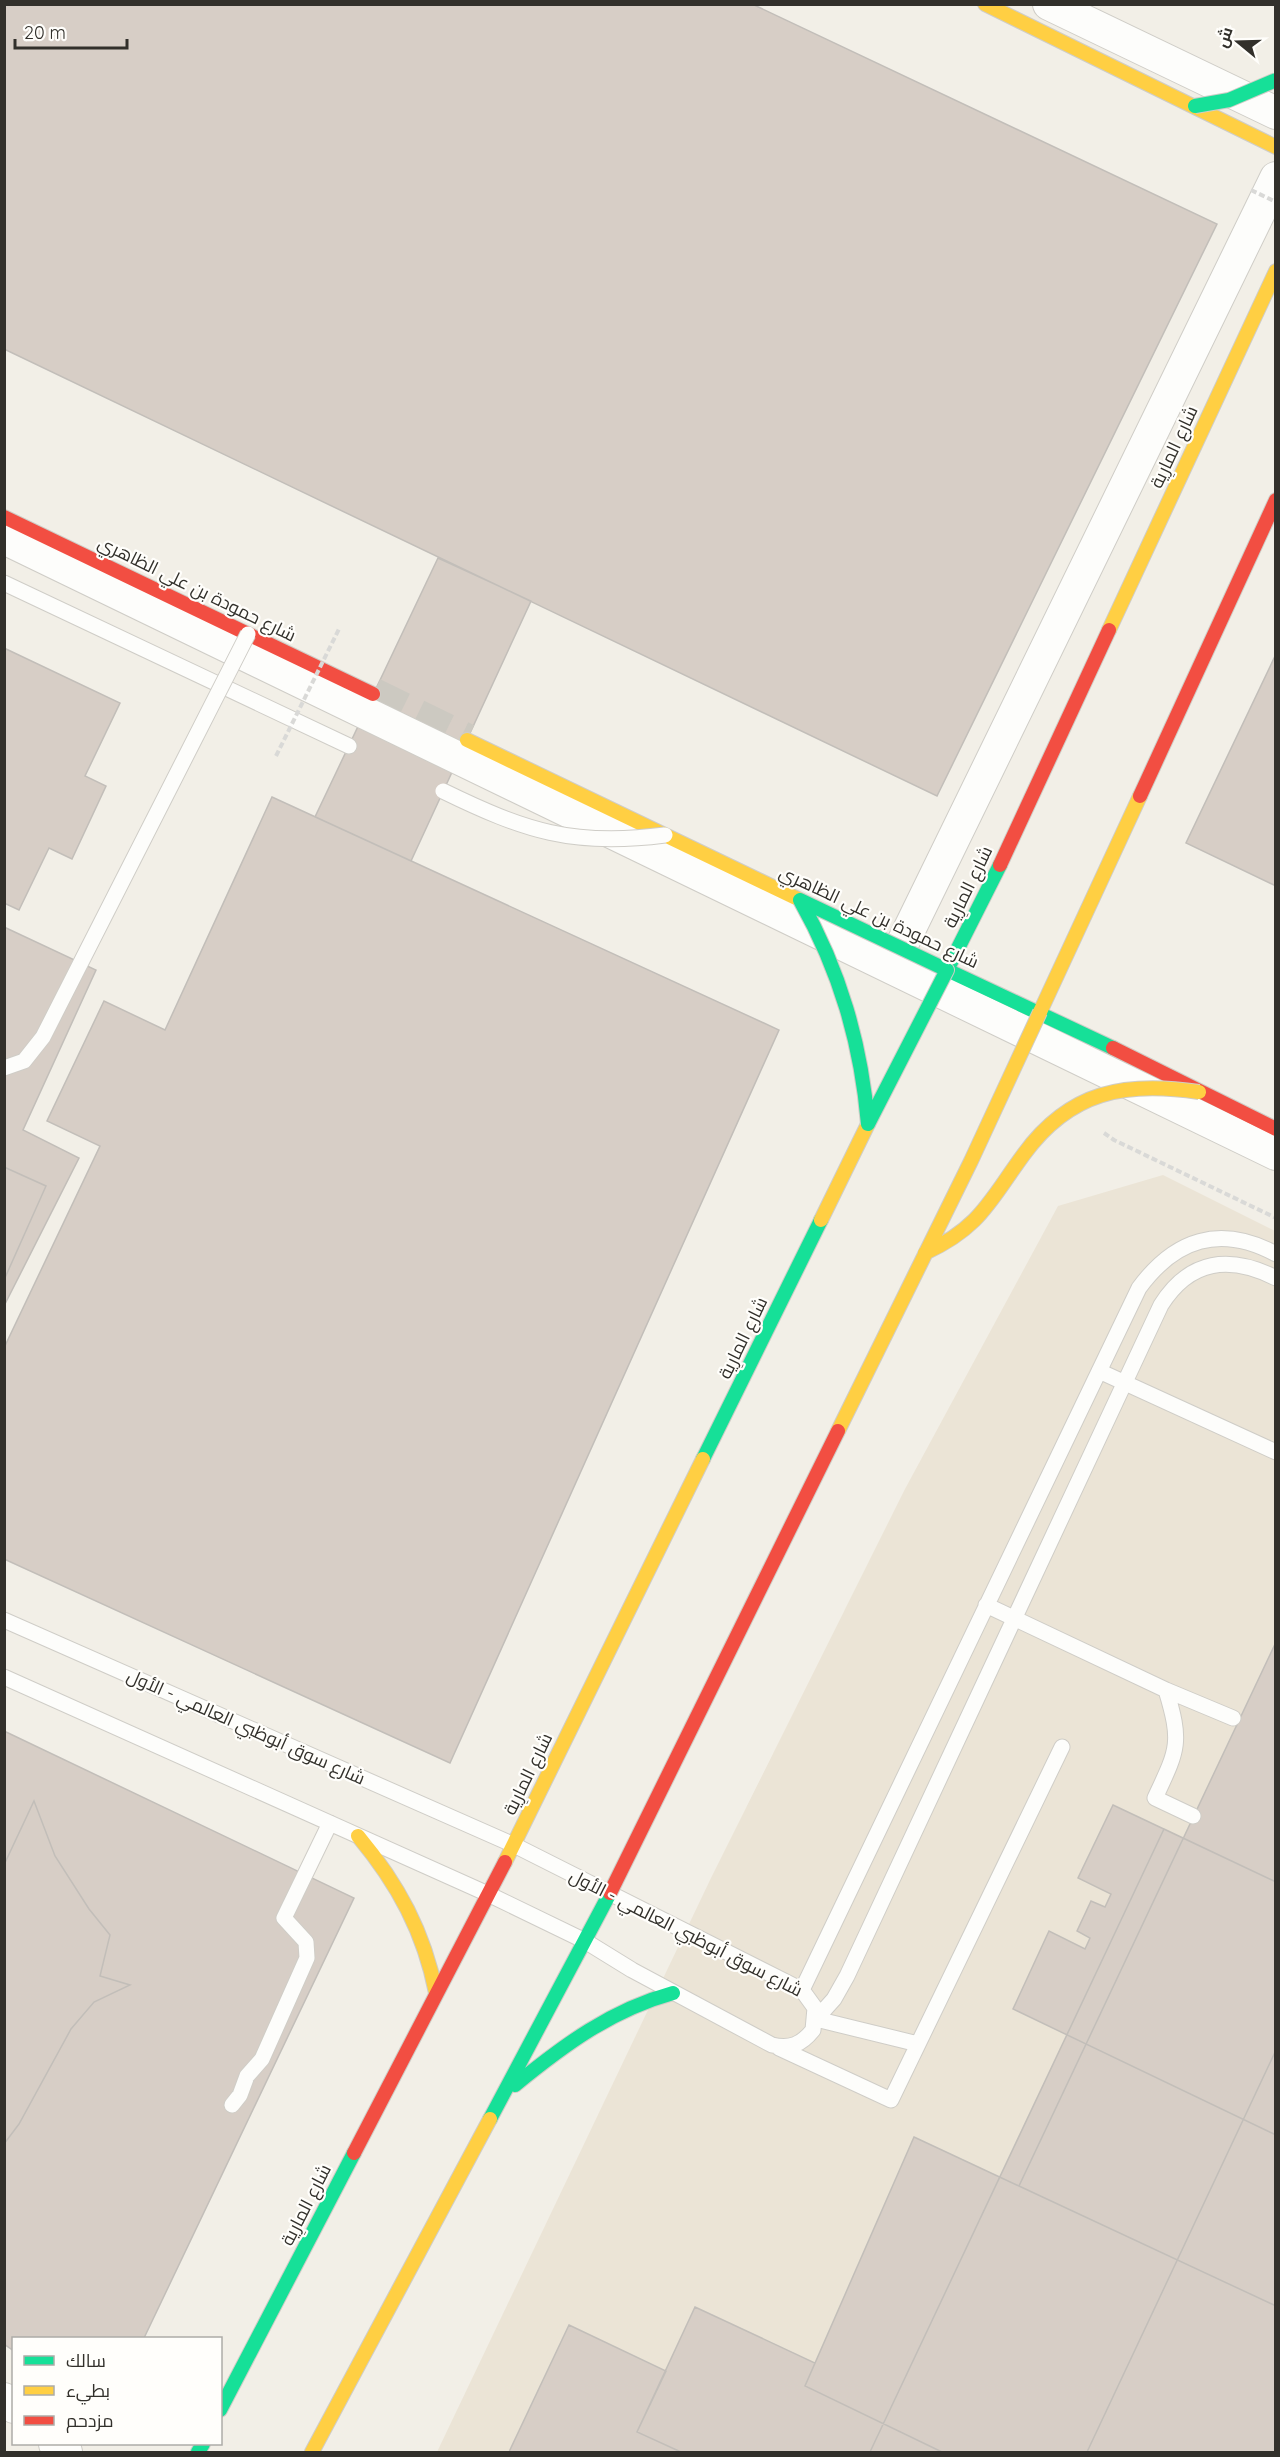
<svg xmlns="http://www.w3.org/2000/svg" width="1280" height="2457" viewBox="0 0 1280 2457" font-family="Quicksand,Cairo,sans-serif">
  <style>
    .built { fill: #ebe4d6 }
    .building { fill: #d7cec6; stroke: #c2beb9; stroke-width: 1.5 }
    .lines { fill: none; stroke-linecap: round; stroke-linejoin: round }
    .secondary-tunnel { stroke: #ccc9c1; stroke-width: 33; stroke-dasharray: 33 16; stroke-linecap: butt }
    .lane-casing { stroke: #cfcdc7; stroke-width: 17 }
    .street-casing { stroke: #cfcdc7; stroke-width: 34 }
    .fast-casing { stroke: #cfcdc7; stroke-width: 16 }
    .slow-casing { stroke: #cfcdc7; stroke-width: 16 }
    .jam-casing { stroke: #cfcdc7; stroke-width: 16 }
    .path { stroke: #d9d9d7; stroke-width: 4; stroke-dasharray: 6 3; stroke-linecap: butt }
    .lane { stroke: #fdfdfb; stroke-width: 15 }
    .street { stroke: #fdfdfb; stroke-width: 32 }
    .fast { stroke: #16e098; stroke-width: 14 }
    .slow { stroke: #ffcf43; stroke-width: 14 }
    .jam { stroke: #f24e42; stroke-width: 14 }
    .lane-bridge-casing { stroke: #cfcdc7; stroke-width: 17; stroke-linecap: butt }
    .fast-bridge-casing { stroke: #cfcdc7; stroke-width: 16; stroke-linecap: butt }
    .slow-bridge-casing { stroke: #cfcdc7; stroke-width: 16; stroke-linecap: butt }
    .jam-bridge-casing { stroke: #cfcdc7; stroke-width: 16; stroke-linecap: butt }
    .path-bridge { stroke: #d9d9d7; stroke-width: 4; stroke-dasharray: 6 3; stroke-linecap: butt }
    .lane-bridge { stroke: #fdfdfb; stroke-width: 15 }
    .fast-bridge { stroke: #16e098; stroke-width: 14 }
    .slow-bridge { stroke: #ffcf43; stroke-width: 14 }
    .jam-bridge { stroke: #f24e42; stroke-width: 14 }
    .labels { text-anchor: middle; stroke-width: 4.5; stroke-linejoin: round; paint-order: stroke }
    .street-label { font-size: 18px; fill: #32302b; stroke: #fffefb }
  </style>
  <rect width="100%" height="100%" fill="#f2efe7"/>
  <path class="built" d="M1163,1175L1275,1231V2452H437L711,1878L905,1489L1058,1206Z"/>
  <path class="building" d="M4,4H752L1217,224L937,796L4,349Z
    M438,558L531,601L411,861L315,817Z
    M4,648L120,703L85,776L106,786L72,859L49,848L19,910L4,903Z
    M1276,654V886L1186,843Z
    M272,797L779,1030L450,1763L4,1559V1348L100,1146L47,1121L104,1001L165,1030Z
    M4,927L96,970L23,1130L79,1158L4,1306Z
    M4,1167L46,1186L4,1280Z
    M1276,1642V2306L1019,2186Z
    M4,1731L354,1898L144,2338H14V2351L4,2344Z
    M34,1801L55,1856L89,1909L110,1935L100,1976L130,1985L94,2002L71,2029L19,2124L4,2144V1865Z
    M1113,1805L1276,1882V2135L1013,2009L1049,1931L1085,1949L1090,1938L1077,1931L1091,1901L1105,1907L1111,1894L1078,1878Z
    M1164,1829L1276,1882V2050L1087,2452H870Z
    M914,2137L1276,2306V2452H942L805,2386Z
    M695,2307L815,2363L805,2386L942,2452H681L637,2432Z
    M569,2325L666,2371L637,2432L681,2452H509Z"/>
  <g class="lines">
    <path class="secondary-tunnel" d="M373,694L467,740"/>
    <g class="lane-casing">
      <path id="lane" d="M4,583L349,746
        M1099,1371L1276,1452
        M986,1605L1166,1690L1233,1718
        M4,1620L514,1845L802,1990L815,2008L813,2030C801,2045 790,2049 772,2045L632,1970L585,1941L488,1894L4,1677
        M1166,1690C1182,1743 1178,1749 1155,1798L1193,1816
        M802,1990L1139,1288C1175,1239 1220,1224 1276,1254
        M816,2019L834,1999L847,1976L1161,1305C1190,1259 1230,1255 1276,1278
        M816,2019L918,2044
        M779,2048L891,2100L1062,1747
        M232,2105L240,2095L247,2076L262,2059L307,1958L306,1942L284,1918L330,1823"/>
    </g>
    <g class="street-casing">
      <path id="street" d="M1049,4L1276,113
        M4,538L1276,1154
        M891,967L1276,178
        M4,2399L14,2407
        M55,2444L66,2452"/>
    </g>
    <g class="fast-casing">
      <path id="fast" d="M1000,865L947,970L1113,1048
        M703,1459L821,1220
        M515,2085C564,2045 611,2010 673,1993
        M490,2119L610,1893
        M220,2410L354,2153
        M198,2452L203,2444"/>
    </g>
    <g class="slow-casing">
      <path id="slow" d="M985,4L1276,147
        M1109,630L1276,271
        M467,740L800,900
        M1040,1012L1140,796
        M821,1220L868,1124
        M358,1836C398,1884 424,1932 436,1993
        M505,1862L703,1459
        M312,2452L490,2119"/>
    </g>
    <g class="jam-casing">
      <path id="jam" d="M4,517L373,694
        M1140,796L1276,500
        M1000,865L1109,630
        M1113,1048L1276,1129
        M354,2153L505,1862"/>
    </g>
    <path class="path" d="M1104,1133L1114,1140L1276,1218"/>
    <use href="#lane" class="lane"/>
    <use href="#street" class="street"/>
    <use href="#fast" class="fast"/>
    <use href="#slow" class="slow"/>
    <use href="#jam" class="jam"/>
    <g class="lane-bridge-casing">
      <path id="lane-bridge" d="M443,791C525,831 573,847 665,835
        M4,1068L24,1061L43,1037L248,634"/>
    </g>
    <g class="fast-bridge-casing">
      <path id="fast-bridge" d="M1195,106L1229,100L1276,80
        M800,900L947,970L868,1124
        M800,900C840,971 861,1043 868,1124"/>
    </g>
    <g class="slow-bridge-casing">
      <path id="slow-bridge" d="M925,1253C981,1227 990,1200 1024,1154C1070,1091 1125,1081 1199,1092
        M838,1431L971,1161L1040,1012"/>
    </g>
    <g class="jam-bridge-casing">
      <path id="jam-bridge" d="M610,1893L838,1431"/>
    </g>
    <path class="path-bridge" d="M1251,190L1276,202
      M276,756L339,629"/>
    <use href="#lane-bridge" class="lane-bridge"/>
    <use href="#fast-bridge" class="fast-bridge"/>
    <use href="#slow-bridge" class="slow-bridge"/>
    <use href="#jam-bridge" class="jam-bridge"/>
  </g>
  <g class="labels">
    <g class="street-label">
      <text transform="translate(1174 447) rotate(-65)" y="6">شارع المارِية</text>
      <text transform="translate(197 589) rotate(26)" y="6">شارع حمودة بن علي الظاهري</text>
      <text transform="translate(968 887) rotate(-64)" y="6">شارع المارِية</text>
      <text transform="translate(879 917) rotate(25)" y="6">شارع حمودة بن علي الظاهري</text>
      <text transform="translate(743 1338) rotate(-64)" y="6">شارع المارِية</text>
      <text transform="translate(246 1727) rotate(24)" y="6">شارع سوق أبوظبي العالمي - الأول</text>
      <text transform="translate(528 1774) rotate(-64)" y="6">شارع المارِية</text>
      <text transform="translate(686 1933) rotate(27)" y="6">شارع سوق أبوظبي العالمي - الأول</text>
      <text transform="translate(306 2205) rotate(-63)" y="6">شارع المارِية</text>
    </g>
  </g>
  <rect width="1280" height="2457" fill="none" stroke="#32302b" stroke-width="12"/>
  <rect x="12" y="2337" width="210" height="108" fill="#fffefb" stroke="#adaca8" stroke-width="1.5"/>
  <rect x="24" y="2356" width="30" height="9" fill="#16e098" stroke="#adaca8" stroke-width="1.5"/>
  <text x="66" y="2367" font-size="18" fill="#32302b">سالك</text>
  <rect x="24" y="2386" width="30" height="9" fill="#ffcf43" stroke="#adaca8" stroke-width="1.5"/>
  <text x="66" y="2397" font-size="18" fill="#32302b">بطيء</text>
  <rect x="24" y="2416" width="30" height="9" fill="#f24e42" stroke="#adaca8" stroke-width="1.5"/>
  <text x="66" y="2427" font-size="18" fill="#32302b">مزدحم</text>
  <g transform="translate(1238 42) rotate(289)" stroke="#fffefb" stroke-width="4.5" paint-order="stroke">
  <path d="M0-4.5L10 22L0 15L-10 22Z" fill="#32302b"/>
  <text y="-9" font-size="16" font-weight="bold" text-anchor="middle" fill="#32302b">ش</text>
  </g>
  <path d="M15 39v9h112v-9" fill="none" stroke="#32302b" stroke-width="3"/>
  <text x="24" y="39" font-size="18" fill="#32302b" stroke="#fffefb" stroke-width="4.5" paint-order="stroke">20 m</text>
</svg>
